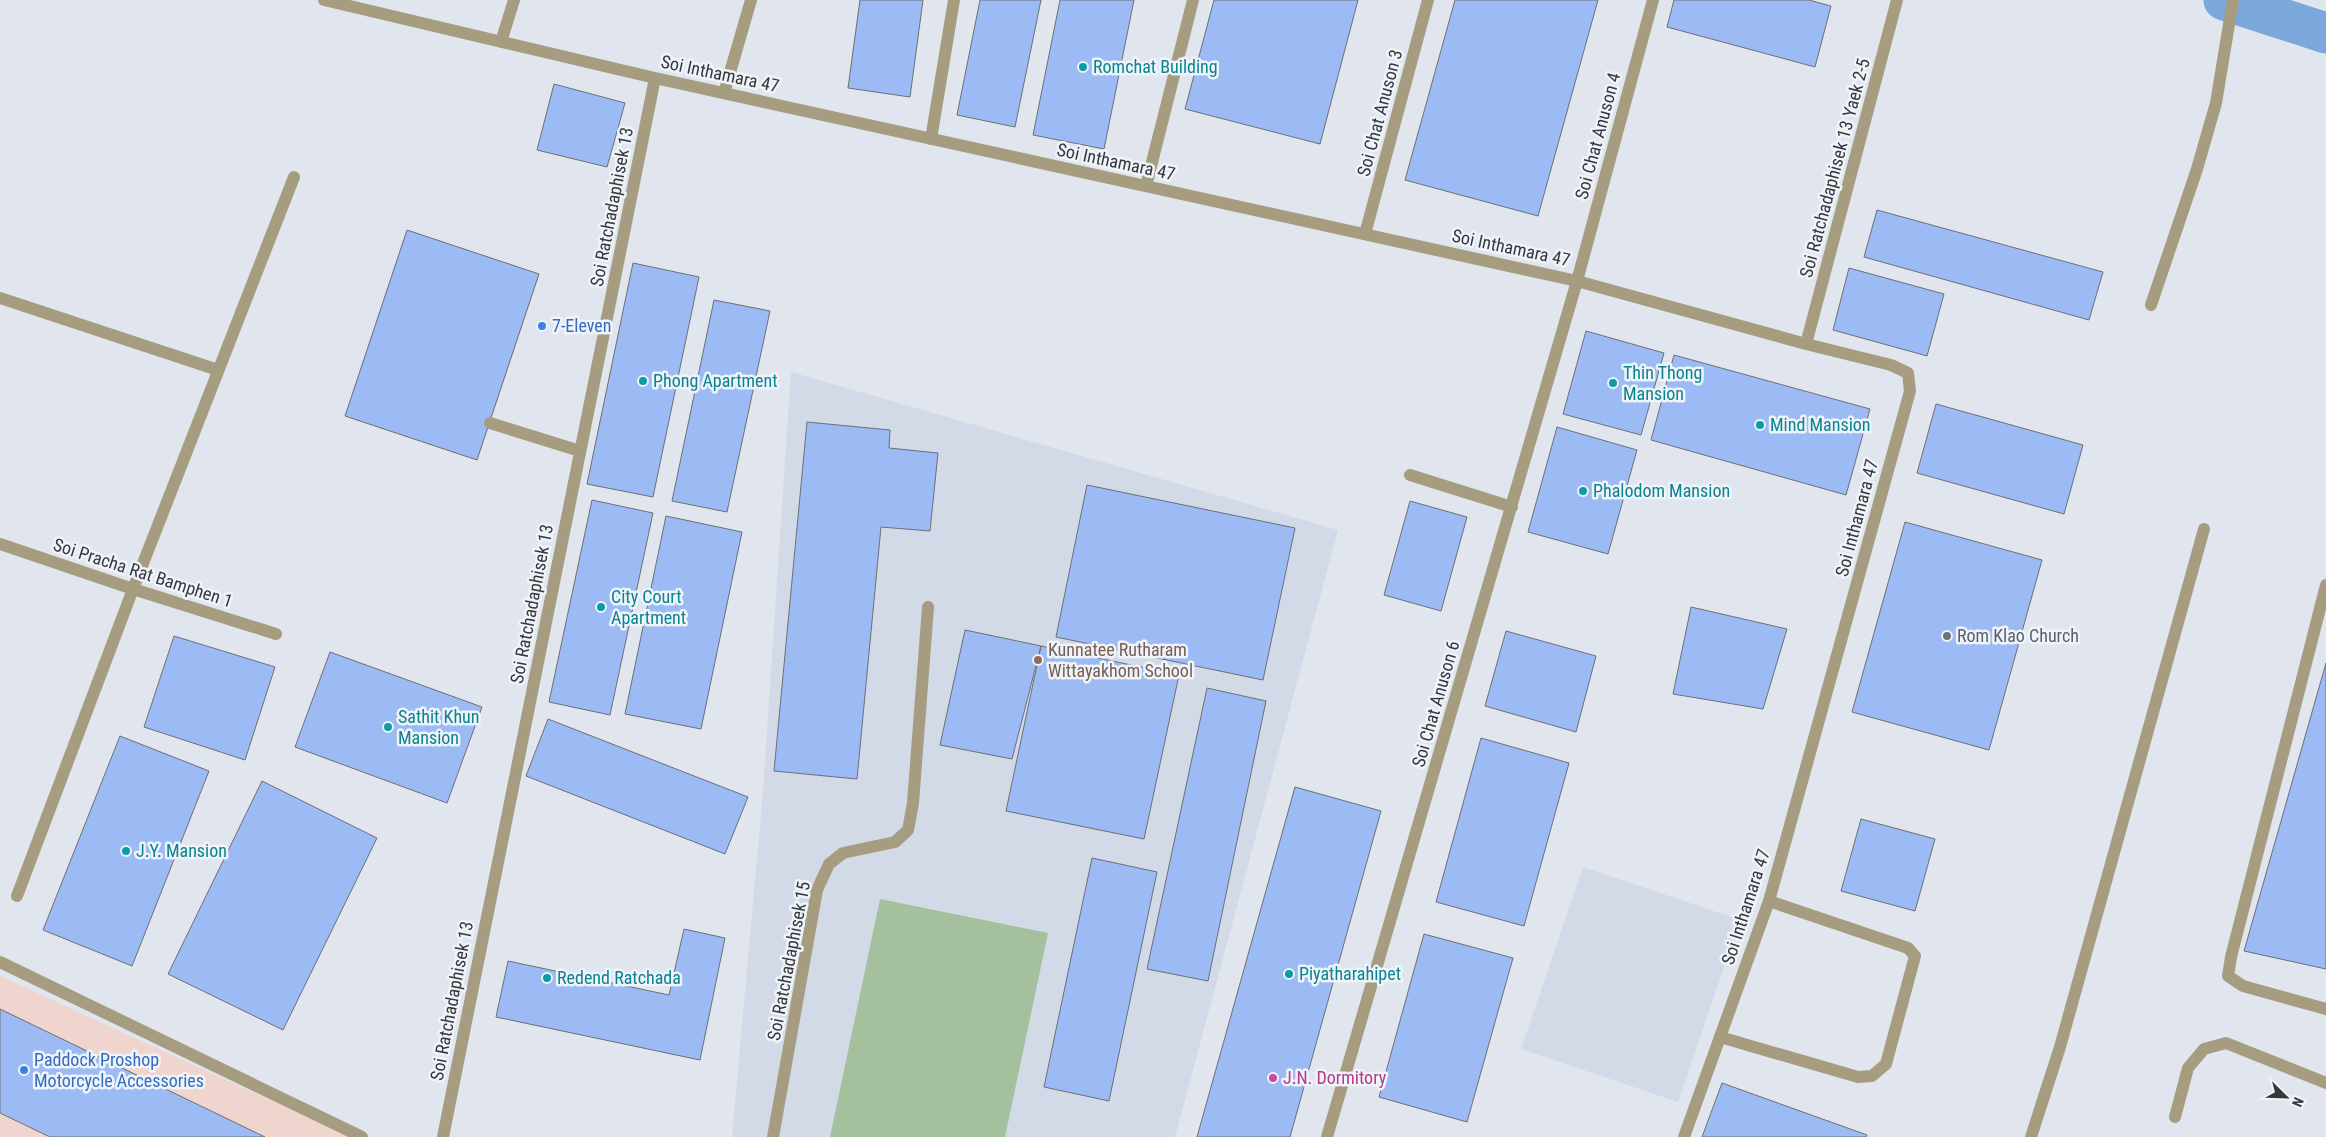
<svg xmlns="http://www.w3.org/2000/svg" width="2326" height="1137" viewBox="0 0 2326 1137" font-family="'Roboto Condensed',sans-serif">
  <style>
    .commercial { fill: #efd5ce }
    .built { fill: #d2dae7 }
    .green { fill: #a4c09d }
    .lines { fill: none; stroke-linecap: round; stroke-linejoin: round }
    .canal { stroke: #7ca7db; stroke-width: 41 }
    .building { fill: #9cbaf4; stroke: #6c6f76 }
    .lane { stroke: #a69d81; stroke-width: 12 }
    .street { stroke: #a69d81; stroke-width: 12 }
    .culture-dot { fill: #0f9aa8; stroke: #eff3fa; stroke-width: 2 }
    .shop-dot { fill: #3f7fe0; stroke: #eff3fa; stroke-width: 2 }
    .worship-dot { fill: #6b7280; stroke: #eff3fa; stroke-width: 2 }
    .education-dot { fill: #8d6e63; stroke: #eff3fa; stroke-width: 2 }
    .hotel-dot { fill: #d1479c; stroke: #eff3fa; stroke-width: 2 }
    .labels { text-anchor: middle; stroke-width: 5; stroke-linejoin: round; paint-order: stroke }
    .culture-label { font-size: 18px; fill: #0d838f; stroke: #eff3fa; text-anchor: start }
    .street-label { font-size: 18px; fill: #36383b; stroke: #eff3fa }
    .shop-label { font-size: 18px; fill: #366cbe; stroke: #eff3fa; text-anchor: start }
    .worship-label { font-size: 18px; fill: #5b616d; stroke: #eff3fa; text-anchor: start }
    .education-label { font-size: 18px; fill: #785e54; stroke: #eff3fa; text-anchor: start }
    .hotel-label { font-size: 18px; fill: #b23c85; stroke: #eff3fa; text-anchor: start }
  </style>
  <rect width="100%" height="100%" fill="#e1e5ed"/>
  <path class="commercial" d="M0,976L350,1137H0Z"/>
  <path class="built" d="M791,372L1338,530L1175,1137H732L763,791Z
    M1583,867L1740,920L1678,1102L1521,1049Z"/>
  <path class="green" d="M880,899L1048,933L1005,1137H830Z"/>
  <g class="lines">
    <path class="canal" d="M2224,0L2326,33"/>
  </g>
  <path class="building" d="M860,0H923L910,97L848,88Z
    M980,0H1041L1015,127L957,115Z
    M1060,0H1134L1104,149L1033,135Z
    M1214,0H1358L1320,144L1185,109Z
    M1455,0H1598L1538,216L1405,180Z
    M1674,0H1809L1831,6L1815,67L1667,27Z
    M554,84L625,103L607,167L537,150Z
    M1877,210L2103,272L2089,320L1864,257Z
    M407,230L539,274L477,460L345,416Z
    M633,263L699,277L653,497L587,484Z
    M1849,268L1944,294L1927,356L1833,330Z
    M714,300L770,311L727,512L672,501Z
    M1586,331L1664,353L1641,435L1563,414Z
    M1674,355L1870,409L1846,495L1651,440Z
    M1936,404L2083,445L2064,514L1917,473Z
    M807,422L890,430L889,448L938,453L930,531L881,527L857,779L774,771Z
    M1557,427L1637,450L1608,554L1528,532Z
    M1087,485L1295,528L1263,680L1056,637Z
    M592,500L653,513L610,715L549,702Z
    M1410,501L1467,517L1441,611L1384,595Z
    M666,516L742,532L701,729L625,714Z
    M1905,522L2042,560L1989,750L1852,712Z
    M1691,607L1787,629L1763,709L1673,694Z
    M965,630L1041,646L1012,759L940,745Z
    M1506,631L1596,656L1576,732L1485,706Z
    M174,636L275,667L245,760L144,727Z
    M1041,646L1179,675L1144,839L1006,811Z
    M330,652L482,707L447,803L295,747Z
    M2326,663V969L2244,951Z
    M1207,688L1266,701L1208,981L1147,969Z
    M548,719L748,797L725,854L526,776Z
    M120,736L209,771L132,966L43,930Z
    M1481,738L1569,763L1524,926L1436,902Z
    M262,781L377,838L283,1030L168,974Z
    M1295,787L1381,811L1290,1137H1197Z
    M1861,819L1935,839L1915,911L1841,891Z
    M1092,858L1157,872L1109,1101L1044,1087Z
    M684,929L725,938L700,1060L496,1017L508,961L669,995Z
    M1424,934L1513,958L1467,1122L1379,1097Z
    M0,1009L265,1137H50L0,1113Z
    M1722,1083L1867,1135L1866,1137H1702Z"/>
  <g class="lines">
    <path class="lane" d="M931,139L954,0
      M1146,186L1193,0
      M490,423L580,451
      M2326,585L2231,957L2228,976L2243,986L2326,1009
      M0,962L362,1137
      M1720,1037L1858,1077L1872,1076L1886,1064L1915,956L1908,948L1769,901
      M2175,1117L2188,1068L2204,1049L2226,1043L2326,1083"/>
    <path class="street" d="M324,0L655,78L1577,281L1806,344L1891,365L1908,373L1910,391L1769,901L1684,1137
      M501,42L514,0
      M724,93L751,0
      M1365,234L1428,0
      M0,298L218,370
      M2151,305L2197,169L2216,103L2233,0
      M1806,344L1897,0
      M1410,475L1512,507
      M0,544L133,589L276,634
      M17,896L133,589L294,177
      M443,1137L655,78
      M773,1137L817,890L829,864L843,853L895,842L908,830L913,803L928,607
      M1327,1137L1577,281L1653,0
      M2031,1137L2060,1047L2204,529"/>
  </g>
  <g class="culture-dot">
    <circle cx="1083" cy="67" r="5"/>
    <circle cx="643" cy="381" r="5"/>
    <circle cx="1613" cy="383" r="5"/>
    <circle cx="1760" cy="425" r="5"/>
    <circle cx="1583" cy="491" r="5"/>
    <circle cx="601" cy="607" r="5"/>
    <circle cx="388" cy="727" r="5"/>
    <circle cx="126" cy="851" r="5"/>
    <circle cx="1289" cy="974" r="5"/>
    <circle cx="547" cy="978" r="5"/>
  </g>
  <g class="shop-dot">
    <circle cx="542" cy="326" r="5"/>
    <circle cx="24" cy="1070" r="5"/>
  </g>
  <circle class="worship-dot" cx="1947" cy="636" r="5"/>
  <circle class="education-dot" cx="1038" cy="660" r="5"/>
  <circle class="hotel-dot" cx="1273" cy="1078" r="5"/>
  <g class="labels">
    <g class="culture-label">
      <text x="1093" y="73">Romchat Building</text>
      <text x="1623" y="379">Thin Thong<tspan x="1623" dy="21">Mansion</tspan></text>
      <text x="653" y="387">Phong Apartment</text>
      <text x="1770" y="431">Mind Mansion</text>
      <text x="1593" y="497">Phalodom Mansion</text>
      <text x="611" y="603">City Court<tspan x="611" dy="21">Apartment</tspan></text>
      <text x="398" y="723">Sathit Khun<tspan x="398" dy="21">Mansion</tspan></text>
      <text x="136" y="857">J.Y. Mansion</text>
      <text x="1299" y="980">Piyatharahipet</text>
      <text x="557" y="984">Redend Ratchada</text>
    </g>
    <g class="street-label">
      <text transform="translate(720 74) rotate(12)" y="6">Soi Inthamara 47</text>
      <text transform="translate(1380 113) rotate(-75)" y="6">Soi Chat Anuson 3</text>
      <text transform="translate(1598 136) rotate(-75)" y="6">Soi Chat Anuson 4</text>
      <text transform="translate(1116 162) rotate(12)" y="6">Soi Inthamara 47</text>
      <text transform="translate(1835 168) rotate(-75)" y="6">Soi Ratchadaphisek 13 Yaek 2-5</text>
      <text transform="translate(612 207) rotate(-79)" y="6">Soi Ratchadaphisek 13</text>
      <text transform="translate(1511 248) rotate(12)" y="6">Soi Inthamara 47</text>
      <text transform="translate(1857 518) rotate(-75)" y="6">Soi Inthamara 47</text>
      <text transform="translate(143 573) rotate(18)" y="6">Soi Pracha Rat Bamphen 1</text>
      <text transform="translate(532 604) rotate(-79)" y="6">Soi Ratchadaphisek 13</text>
      <text transform="translate(1436 704) rotate(-74)" y="6">Soi Chat Anuson 6</text>
      <text transform="translate(1746 907) rotate(-72)" y="6">Soi Inthamara 47</text>
      <text transform="translate(789 961) rotate(-79)" y="6">Soi Ratchadaphisek 15</text>
      <text transform="translate(452 1001) rotate(-79)" y="6">Soi Ratchadaphisek 13</text>
    </g>
    <g class="shop-label">
      <text x="552" y="332">7-Eleven</text>
      <text x="34" y="1066">Paddock Proshop<tspan x="34" dy="21">Motorcycle Accessories</tspan></text>
    </g>
    <g class="worship-label">
      <text x="1957" y="642">Rom Klao Church</text>
    </g>
    <g class="education-label">
      <text x="1048" y="656">Kunnatee Rutharam<tspan x="1048" dy="21">Wittayakhom School</tspan></text>
    </g>
    <g class="hotel-label">
      <text x="1283" y="1084">J.N. Dormitory</text>
    </g>
  </g>
  <g transform="translate(2286 1097) rotate(113)" stroke="#eff3fa" stroke-width="4" paint-order="stroke">
  <path d="M0-4L9 19L0 12L-9 19Z" fill="#36383b"/>
  <text y="-8" font-size="14" font-weight="bold" text-anchor="middle" fill="#36383b">N</text>
  </g>
</svg>
